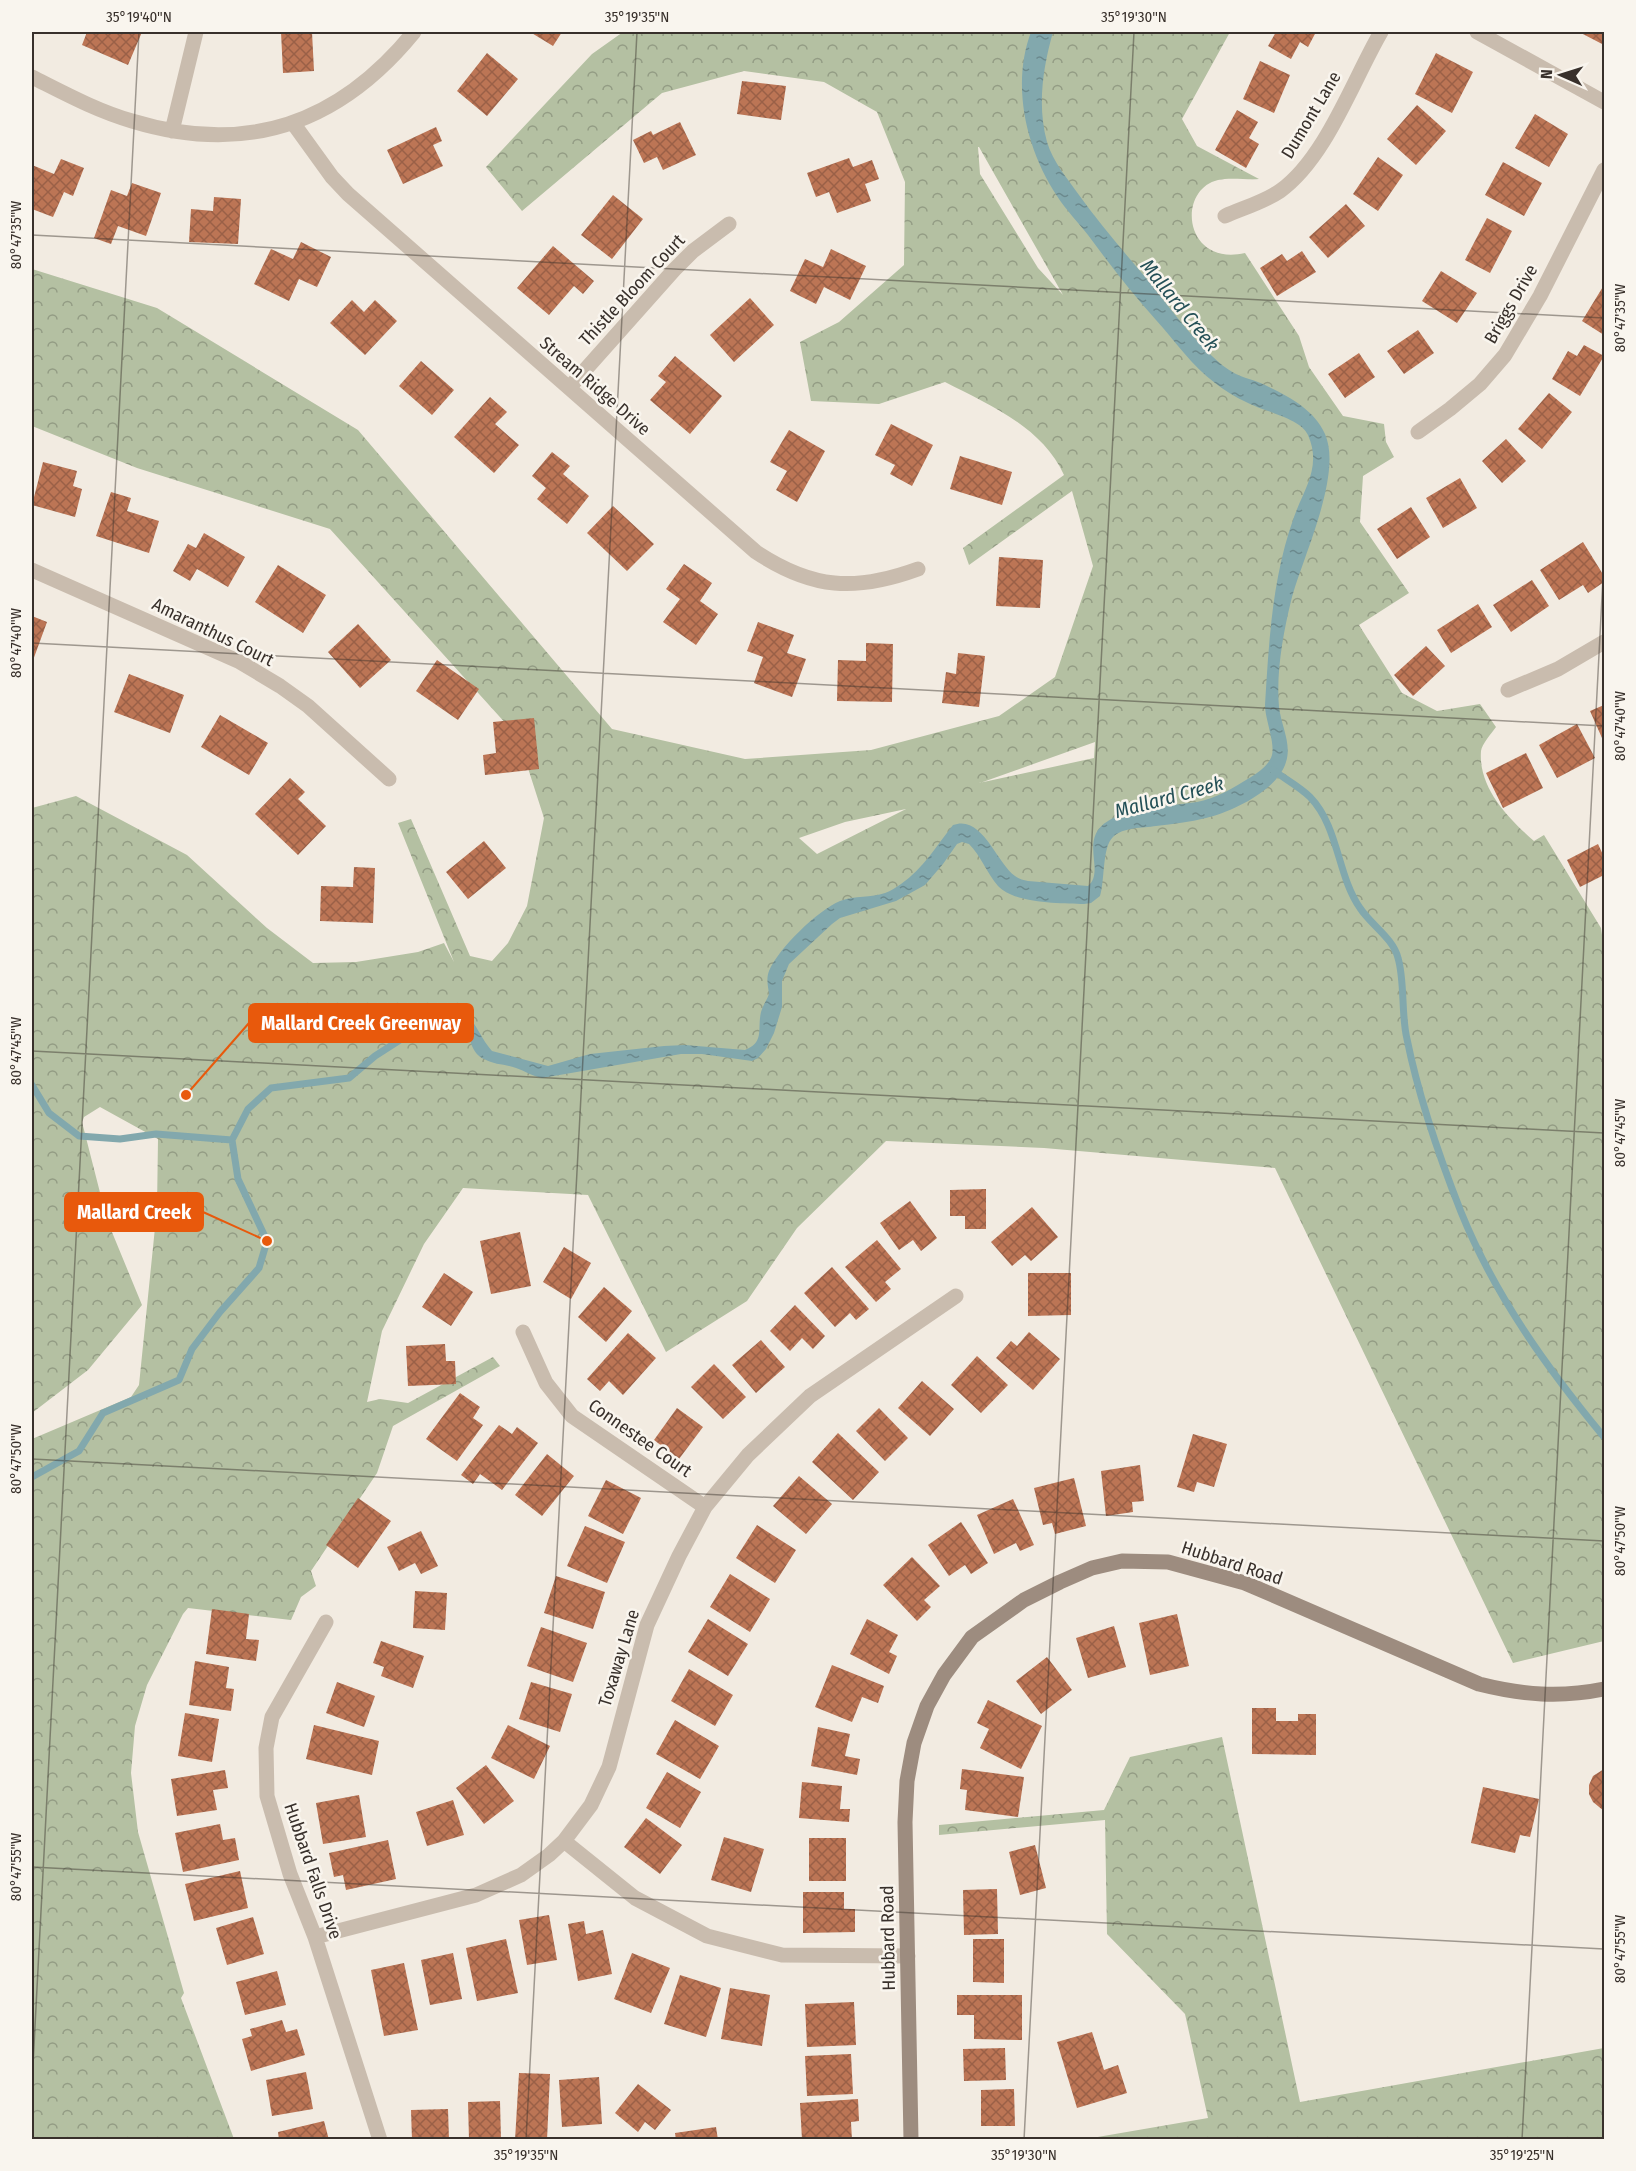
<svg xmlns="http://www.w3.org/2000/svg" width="1636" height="2171" viewBox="0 0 1636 2171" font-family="'Fira Sans Condensed',sans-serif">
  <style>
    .forest { fill: url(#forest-crowns); fill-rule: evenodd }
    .water { fill: url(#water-ripples) }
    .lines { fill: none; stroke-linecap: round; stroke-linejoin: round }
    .stream { stroke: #82a8ad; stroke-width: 7 }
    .building { fill: url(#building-cross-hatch) }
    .minor { stroke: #c9bcae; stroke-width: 15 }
    .secondary { stroke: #9d8c7f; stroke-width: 15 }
    .ticks { fill: none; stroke: #38302b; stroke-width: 1.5; stroke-opacity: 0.45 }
    .labels { text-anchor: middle; stroke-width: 5; stroke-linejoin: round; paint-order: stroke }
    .street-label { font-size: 18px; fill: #38302b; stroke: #f9f5ee }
    .water-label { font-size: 20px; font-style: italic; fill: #245057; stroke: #f9f5ee }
    .leader { fill: none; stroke: #e8590c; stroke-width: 2 }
    .callout-dot { fill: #e8590c; stroke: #f9f5ee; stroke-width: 2 }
    .callout { fill: #e8590c; stroke: #e8590c; stroke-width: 2 }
    .callout-label { font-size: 20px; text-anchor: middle; font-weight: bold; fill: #fff }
    .neatline { fill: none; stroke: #38302b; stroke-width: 2 }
    .ticks-label { font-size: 15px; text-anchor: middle; fill: #38302b }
  </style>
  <defs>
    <pattern id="forest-crowns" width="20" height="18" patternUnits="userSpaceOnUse" patternTransform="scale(1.5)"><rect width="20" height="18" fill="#b4c0a2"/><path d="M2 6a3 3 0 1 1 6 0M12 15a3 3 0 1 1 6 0" fill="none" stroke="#939c84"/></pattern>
    <pattern id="water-ripples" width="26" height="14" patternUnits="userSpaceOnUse" patternTransform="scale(1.5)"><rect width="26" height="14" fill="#82a8ad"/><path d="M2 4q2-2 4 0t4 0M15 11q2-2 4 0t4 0" fill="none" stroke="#6b898d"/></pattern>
    <pattern id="building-cross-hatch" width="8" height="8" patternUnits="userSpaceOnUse" patternTransform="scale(1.5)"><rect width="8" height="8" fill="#bc7555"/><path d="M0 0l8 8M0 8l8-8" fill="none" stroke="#9a6047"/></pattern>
  </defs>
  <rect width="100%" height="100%" fill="#f2ebe1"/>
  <path class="forest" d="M623,32H1230L1182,119L1197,146L1259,179C1247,180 1230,177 1218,180C1176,190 1184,267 1245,253L1299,336L1309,367L1343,416L1384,424L1386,442L1394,457L1363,476L1360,522L1409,593L1359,625L1402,693L1437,711L1480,704L1496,727C1491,734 1482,744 1481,751C1478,788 1509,819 1534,841L1544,835L1601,928L1604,949V1641L1513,1663L1275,1168L1044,1148L886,1141L797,1228L747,1301L666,1352L588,1195L463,1188L424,1244L382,1331L367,1402L380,1399L408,1403L493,1357L500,1366L393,1426L377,1473L311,1571L316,1586L301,1597L291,1620L188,1608L183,1614L147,1685L135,1726L131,1773L138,1832L184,1993L181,1998L234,2139H32V1439L131,1397L139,1385L157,1208L158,1139L100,1107L84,1117L82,1122L107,1220L142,1305L88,1370L32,1413V808L76,796L187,855L267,928L313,963L356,962L418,952L444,943L454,962L398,823L411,819L470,956L492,961L508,943L527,906L544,818L518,737L330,529L137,468L32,426V269L157,308L358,430L612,729L745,759L871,750L999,716L1055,677L1093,566L1072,491L969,565L963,548L1064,475C1042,427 990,405 945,382L879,404L811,401L800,342L839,322L904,265L905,182L877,112L824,82L744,71L662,93L522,211L486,167L592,54ZM978,147H979L1063,295L1038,268L980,174ZM1095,742L1094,758L979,783H980ZM906,809L817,854L799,838L845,822Z
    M1222,1737L1300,2102L1604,2048V2139H1086L1208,2118L1185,2014L1107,1934L1105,1820L939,1835V1825L1104,1810L1130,1757Z"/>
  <path class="water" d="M1031,32H1053C1043,67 1037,106 1047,142C1053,162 1067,178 1079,195C1100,224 1123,251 1146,278C1167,304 1205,357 1234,373C1243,378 1255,380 1265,385C1288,396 1314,409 1325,434C1343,475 1302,558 1291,601C1283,634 1276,673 1279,707C1281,725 1292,744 1286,762C1278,790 1232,812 1206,818C1190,822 1173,824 1156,826C1143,828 1123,827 1113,837C1102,847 1105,881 1100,896L1091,903L1084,904C1061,903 1015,904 998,886C987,873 981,856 969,844L962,842L957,844L943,864L925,885L896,901L840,918L832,924L789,964L782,981V1007L774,1033L766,1049L758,1058L752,1061L702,1054H681L542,1078C532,1076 525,1071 516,1068C506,1064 494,1065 484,1059C461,1047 480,1019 439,1021L438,1013C479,1011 471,1026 492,1051L548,1066L590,1054L664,1046L685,1045L745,1050C765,1042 757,1029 761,1012C763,1005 767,1000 769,994C768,986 766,979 769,971C778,949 818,910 840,901C855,895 871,898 885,893C891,891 896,887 901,884C923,869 937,845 953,825C982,814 996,862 1015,876C1019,879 1023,880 1028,881L1088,886C1106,871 1078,839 1108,821C1135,804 1167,807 1197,802C1217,798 1233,788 1251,777C1259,772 1269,765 1272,755C1275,742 1265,719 1265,705C1269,641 1272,578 1294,517C1304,489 1322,467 1308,435C1301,418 1262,411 1246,402C1235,397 1224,390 1215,383C1192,366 1175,341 1156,320C1132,293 1110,265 1088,235C1078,222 1066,210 1057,196C1026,149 1011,85 1031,32Z"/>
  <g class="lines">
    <path class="stream" d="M1273,770C1285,779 1300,787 1310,797C1339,827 1337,875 1360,908C1371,925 1393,938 1398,958C1405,981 1401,1015 1407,1039C1419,1099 1439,1156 1461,1212C1495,1296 1547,1368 1604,1437
      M32,1085L49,1113L79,1136L120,1139L156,1134L232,1140
      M32,1477L79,1451L103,1413L179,1380L192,1349L220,1312L259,1268L267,1241L238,1179L232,1140L248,1109L271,1088L349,1078L375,1056L417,1029L438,1017H446"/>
  </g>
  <path class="building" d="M87,32H142L128,65L82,45Z
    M281,32H312L314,71L283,73Z
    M530,32H562L553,46Z
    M1276,32H1316L1308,47L1300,42L1291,59L1268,46Z
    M1579,32H1604V45Z
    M487,53L518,79L487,116L457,91Z
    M1436,53L1473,72L1452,113L1415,94Z
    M1260,61L1290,75L1274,113L1243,99Z
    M742,81L786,86L781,120L737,114Z
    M1417,105L1446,131L1416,165L1387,139Z
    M1237,110L1258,122L1249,138L1259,144L1246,168L1215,150Z
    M1535,114L1568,134L1549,167L1515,148Z
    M680,122L696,155L663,170L657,157L644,163L633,140L651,131L653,135Z
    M436,127L442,141L433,145L443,166L403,184L387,150Z
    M1378,157L1403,175L1378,211L1353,194Z
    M849,158L853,167L872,160L879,179L865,184L871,201L837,213L829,192L816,197L807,173Z
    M61,159L84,168L73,196L64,192L53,217L32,209V165L54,174Z
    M1503,162L1542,183L1524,216L1485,195Z
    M132,183L161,193L146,236L118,226L111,244L94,238L111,190L127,196Z
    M613,195L643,219L612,259L581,235Z
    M214,197L241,199L238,244L189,242L191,209L213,211Z
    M1346,204L1365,226L1328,258L1309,237Z
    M1487,218L1512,231L1490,273L1465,260Z
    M301,242L331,257L317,287L299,279L289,301L254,284L271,249L293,259Z
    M553,246L594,281L583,294L574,286L549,315L517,288Z
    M831,249L866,266L850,300L824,287L816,304L790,291L805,259L823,267Z
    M1302,251L1316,272L1277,296L1260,268L1282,254L1287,261Z
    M1441,271L1477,293L1457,323L1422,301Z
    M1604,285V335L1582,321Z
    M750,298L774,325L734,362L710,335Z
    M352,300L364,312L375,300L397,321L365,355L330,323Z
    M1418,330L1434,353L1404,374L1387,351Z
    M1584,345L1604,356L1580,396L1552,379L1568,351L1577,356Z
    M1359,353L1375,377L1345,398L1328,374Z
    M675,356L722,396L690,434L650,400L666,382L658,376Z
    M421,361L454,390L432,415L399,386Z
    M1549,393L1572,412L1542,449L1518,429Z
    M490,397L507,412L495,424L519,445L494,473L454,437Z
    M891,424L933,445L912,486L890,474L895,465L875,455Z
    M789,430L825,451L797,502L776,490L787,471L770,462Z
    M1506,439L1526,461L1502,483L1482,461Z
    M552,452L570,466L563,474L589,496L567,524L537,499L546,488L532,476Z
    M960,456L1012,472L1002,505L950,489Z
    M43,462L77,471L73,486L82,489L75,517L32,505Z
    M1460,478L1477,508L1443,528L1426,498Z
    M111,492L131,498L127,511L159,521L149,553L96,536Z
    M613,506L654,544L627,571L587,533Z
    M1411,507L1430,537L1397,559L1377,529Z
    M204,533L245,557L228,587L197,569L190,581L173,571L188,544L196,548Z
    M1583,542L1604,576V582L1588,593L1583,585L1559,600L1540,570Z
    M999,557L1043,560L1040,608L996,606Z
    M684,564L712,583L700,601L718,614L696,645L663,622L680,599L666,589Z
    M278,565L326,595L303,633L255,602Z
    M1532,580L1549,606L1511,632L1493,605Z
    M1478,604L1492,627L1451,653L1437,630Z
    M32,616L47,622L32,663Z
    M758,622L794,635L787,653L806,659L792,697L754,683L763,657L747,651Z
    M358,624L391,660L360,688L328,652Z
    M866,643L893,644L892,702L837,701L838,660L866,661Z
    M1426,646L1445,666L1413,696L1394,675Z
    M958,653L985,656L979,707L942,703L946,672L956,674Z
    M437,660L479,689L458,720L416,691Z
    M129,674L184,695L170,733L114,712Z
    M1604,705V737L1602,738L1590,711Z
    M220,715L268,743L249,775L201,747Z
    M534,718L539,769L485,775L483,755L496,753L493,722Z
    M1577,724L1595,758L1557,778L1539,745Z
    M1526,753L1543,788L1503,808L1486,773Z
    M290,778L305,792L298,799L326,826L298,855L255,814Z
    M484,841L506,868L468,899L446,872Z
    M1598,844L1604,857V875L1580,887L1567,860Z
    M354,867L375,868L373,923L320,921L321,886L353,887Z
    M986,1189V1229H965V1216H950V1190Z
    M910,1201L937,1238L921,1251L913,1240L899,1250L880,1223Z
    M1032,1207L1058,1237L1031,1261L1025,1255L1012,1266L991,1242Z
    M520,1232L531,1286L491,1294L480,1241Z
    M877,1240L901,1269L885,1282L891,1289L876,1302L845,1267Z
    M564,1247L591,1263L571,1299L543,1282Z
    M832,1267L869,1309L856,1320L850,1313L835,1327L804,1293Z
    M444,1273L473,1292L451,1326L422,1307Z
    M1028,1273H1071V1315L1028,1316Z
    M604,1287L632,1311L606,1342L578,1317Z
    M795,1305L825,1336L813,1349L802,1338L790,1351L770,1331Z
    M1029,1332L1060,1359L1033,1390L996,1358L1011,1341L1017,1346Z
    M628,1333L656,1358L623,1395L609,1381L600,1391L587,1379Z
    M761,1340L785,1367L756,1393L732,1365Z
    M445,1344L446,1361H455L456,1384L408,1386L406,1346Z
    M977,1356L1008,1385L981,1413L951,1385Z
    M714,1364L746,1397L723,1419L691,1387Z
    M922,1381L954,1409L930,1436L898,1408Z
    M460,1393L480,1407L473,1418L483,1425L457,1461L426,1439Z
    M677,1408L703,1427L679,1459L654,1440Z
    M879,1408L908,1438L885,1461L856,1431Z
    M499,1425L512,1434L517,1427L538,1443L502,1490L480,1474L473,1484L461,1475Z
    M838,1433L879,1472L853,1500L812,1462Z
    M1193,1434L1227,1444L1214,1487L1197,1482L1194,1492L1177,1487Z
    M547,1454L574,1476L542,1516L515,1495Z
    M1140,1465L1144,1501L1132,1502L1133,1512L1106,1516L1101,1471Z
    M799,1476L832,1504L806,1534L773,1506Z
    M1074,1478L1086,1526L1055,1534L1052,1523L1043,1525L1034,1488Z
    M606,1480L641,1498L623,1534L588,1516Z
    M358,1498L391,1521L358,1568L326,1545Z
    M1013,1499L1034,1545L1020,1551L1016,1543L994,1554L977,1515Z
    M961,1522L988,1563L971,1574L965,1565L949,1576L928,1545Z
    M757,1525L796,1550L775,1583L736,1558Z
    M585,1526L625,1542L607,1583L567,1566Z
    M421,1531L438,1566L421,1574L415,1563L399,1571L387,1547Z
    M912,1557L940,1586L924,1600L931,1607L917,1621L883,1585Z
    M730,1574L770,1599L750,1632L710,1607Z
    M556,1576L605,1592L593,1629L544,1613Z
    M415,1591L447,1593L445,1630L413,1628Z
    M212,1609L249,1614L246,1639L259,1640L256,1661L206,1654Z
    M1177,1614L1189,1666L1150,1675L1139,1623Z
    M708,1619L748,1644L728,1676L688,1652Z
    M867,1619L898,1635L889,1652L897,1656L889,1674L850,1654Z
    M1114,1626L1126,1667L1088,1678L1076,1638Z
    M541,1627L587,1643L573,1682L527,1666Z
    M381,1641L424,1656L413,1688L381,1676L384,1667L373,1663Z
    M1047,1657L1072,1690L1041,1714L1016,1681Z
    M195,1661L229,1667L226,1688L234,1689L231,1711L189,1705Z
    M832,1665L884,1686L878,1703L862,1697L852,1722L815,1707Z
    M689,1669L733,1695L715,1726L671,1701Z
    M337,1682L375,1696L364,1727L326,1713Z
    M531,1682L572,1694L560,1732L519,1719Z
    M988,1700L1042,1726L1021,1769L980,1748L989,1729L977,1723Z
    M1252,1708H1276V1721H1298V1714H1316V1755L1252,1754Z
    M185,1713L219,1719L212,1762L178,1756Z
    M675,1720L719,1746L700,1779L656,1754Z
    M314,1725L379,1741L372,1775L306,1759Z
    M508,1725L550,1746L534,1779L491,1758Z
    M818,1727L850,1734L845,1756L860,1759L857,1775L811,1766Z
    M486,1765L514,1801L484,1824L456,1788Z
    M962,1769L1024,1777L1018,1817L965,1810L967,1790L960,1789Z
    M1604,1769V1811L1593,1802L1589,1794V1785L1593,1776Z
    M225,1770L228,1788L213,1790L217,1810L177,1816L171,1779Z
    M667,1772L701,1792L680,1828L646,1808Z
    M802,1782L842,1786L840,1809H850L849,1822L799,1818Z
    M1483,1787L1539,1799L1530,1837L1520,1835L1515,1853L1471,1843Z
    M359,1795L366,1837L323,1844L316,1803Z
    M453,1800L464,1835L427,1846L416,1812Z
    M646,1818L682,1845L660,1874L624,1847Z
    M220,1824L223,1840L235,1838L239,1860L183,1872L175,1833Z
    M724,1837L764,1849L751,1892L711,1880Z
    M809,1838H846V1881H809Z
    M388,1840L396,1879L346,1890L343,1875L334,1877L329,1853Z
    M1035,1845L1046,1888L1020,1895L1009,1852Z
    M240,1871L248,1908L194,1921L185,1884Z
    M997,1889L998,1934L964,1935L963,1890Z
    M803,1892H844V1909H855V1932L803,1933Z
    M549,1915L557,1960L527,1965L519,1920Z
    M253,1917L264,1954L227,1965L216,1928Z
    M584,1921L586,1934L603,1930L612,1974L578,1981L568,1924Z
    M506,1939L518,1993L477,2001L466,1948Z
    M973,1939H1004V1983L973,1982Z
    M453,1953L462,1999L430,2005L421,1960Z
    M632,1953L670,1968L651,2013L614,1999Z
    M404,1963L418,2030L384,2036L371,1970Z
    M277,1971L286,2005L245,2015L236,1982Z
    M680,1975L721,1988L706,2037L664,2024Z
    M730,1988L770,1995L762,2046L721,2039Z
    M957,1995H1022V2040L974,2039V2015H957Z
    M854,2002L856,2045L807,2047L805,2004Z
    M282,2020L286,2032L297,2029L305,2055L251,2071L242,2039L252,2036L250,2029Z
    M1092,2032L1104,2070L1118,2065L1127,2093L1077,2108L1057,2042Z
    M1005,2048L1006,2080L964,2081L963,2049Z
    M851,2054L853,2094L807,2096L805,2056Z
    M306,2072L313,2109L272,2116L266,2080Z
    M519,2073L550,2074L547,2140H515Z
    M599,2077L602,2124L562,2127L559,2080Z
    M638,2084L671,2110L655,2130L645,2122L638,2132L615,2113Z
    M1014,2089L1015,2126H981V2090Z
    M858,2099L859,2121L851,2122L852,2140H802L800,2103Z
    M500,2101L501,2140H469L468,2102Z
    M448,2109L449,2140H412L411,2110Z
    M324,2121L329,2140H279L278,2132Z
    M716,2127L718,2140H676L675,2133Z"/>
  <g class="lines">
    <path class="minor" d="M1477,32L1604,102
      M32,77C64,93 97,111 132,121C247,156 339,124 414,32
      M293,123L332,177L348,194L756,552C812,589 855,592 918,569
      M172,131L196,32
      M1225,216C1243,208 1264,202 1280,191C1326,158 1353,80 1381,32
      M569,388L674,270L693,251L729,224
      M1418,432L1450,409L1480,384L1505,355L1540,296L1604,170
      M32,570L240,662L280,686L308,706L389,779
      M1508,690L1558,669L1604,642
      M523,1332L546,1383L572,1416L705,1507
      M326,1622L272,1717L266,1748L267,1796L290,1874L315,1937L380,2140
      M564,1841L635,1898L707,1936L782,1955L908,1956
      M315,1937L476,1895L521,1875L549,1855L564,1841L591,1805L609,1767L647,1625L679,1556L705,1507L748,1455L810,1396L956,1296"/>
    <path class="secondary" d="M911,2140L905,1822L907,1781L914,1743L927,1706L944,1675L972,1637L1024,1600L1060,1582L1092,1568L1122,1561L1168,1562L1245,1583L1479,1684C1523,1695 1560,1698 1604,1689"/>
  </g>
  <path class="ticks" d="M32,235L1604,318M32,643L1604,726M32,1051L1604,1133M32,1459L1604,1541M32,1867L1604,1949M32,2084L139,32M526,2140L637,32M1024,2140L1134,32M1522,2140L1604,558"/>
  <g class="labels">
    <g class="street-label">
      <text transform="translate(1311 115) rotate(-59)" y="6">Dumont Lane</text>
      <text transform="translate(632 290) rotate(-47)" y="6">Thistle Bloom Court</text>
      <text transform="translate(1511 304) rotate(-60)" y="6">Briggs Drive</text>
      <text transform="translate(595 386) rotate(41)" y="6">Stream Ridge Drive</text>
      <text transform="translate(213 632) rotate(26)" y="6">Amaranthus Court</text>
      <text transform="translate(640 1438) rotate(35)" y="6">Connestee Court</text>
      <text transform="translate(1232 1563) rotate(18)" y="6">Hubbard Road</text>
      <text transform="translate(619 1658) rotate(-73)" y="6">Toxaway Lane</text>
      <text transform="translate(313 1871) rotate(71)" y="6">Hubbard Falls Drive</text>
      <text transform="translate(888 1938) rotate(-91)" y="6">Hubbard Road</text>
    </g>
    <g class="water-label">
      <text transform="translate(1180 305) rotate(51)" y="7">Mallard Creek</text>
      <text transform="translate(1169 797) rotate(-15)" y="7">Mallard Creek</text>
    </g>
  </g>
  <path class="leader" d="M186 1095L249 1023M267 1241L203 1212"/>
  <g class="callout-dot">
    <circle cx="186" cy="1095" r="6"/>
    <circle cx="267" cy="1241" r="6"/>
  </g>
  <g class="callout">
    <rect x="249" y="1004" width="224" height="38" rx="6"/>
    <rect x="65" y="1193" width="138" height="38" rx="6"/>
  </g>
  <g class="callout-label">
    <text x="361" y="1030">Mallard Creek Greenway</text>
    <text x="134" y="1219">Mallard Creek</text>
  </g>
  <rect width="1636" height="2171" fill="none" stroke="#f9f5ee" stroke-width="66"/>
  <g transform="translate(1561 75) rotate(273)" stroke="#f9f5ee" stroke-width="4.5" paint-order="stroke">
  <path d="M0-4.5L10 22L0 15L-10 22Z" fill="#38302b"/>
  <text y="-9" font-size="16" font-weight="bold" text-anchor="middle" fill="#38302b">N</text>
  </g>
  <rect x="33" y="33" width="1570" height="2105" class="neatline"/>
  <g class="ticks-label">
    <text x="139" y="22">35°19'40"N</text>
    <text x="637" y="22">35°19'35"N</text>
    <text x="1134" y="22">35°19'30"N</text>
    <text transform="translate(16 235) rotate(-90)" y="5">80°47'35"W</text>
    <text transform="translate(1620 318) rotate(-90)" y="5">80°47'35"W</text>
    <text transform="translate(16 643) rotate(-90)" y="5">80°47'40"W</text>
    <text transform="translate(1620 726) rotate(-90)" y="5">80°47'40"W</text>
    <text transform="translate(16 1051) rotate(-90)" y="5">80°47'45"W</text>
    <text transform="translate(1620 1133) rotate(-90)" y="5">80°47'45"W</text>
    <text transform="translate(16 1459) rotate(-90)" y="5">80°47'50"W</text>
    <text transform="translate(1620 1541) rotate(-90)" y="5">80°47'50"W</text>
    <text transform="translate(16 1867) rotate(-90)" y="5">80°47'55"W</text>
    <text transform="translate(1620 1949) rotate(-90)" y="5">80°47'55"W</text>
    <text x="526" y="2160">35°19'35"N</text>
    <text x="1024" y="2160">35°19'30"N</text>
    <text x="1522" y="2160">35°19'25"N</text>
  </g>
</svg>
